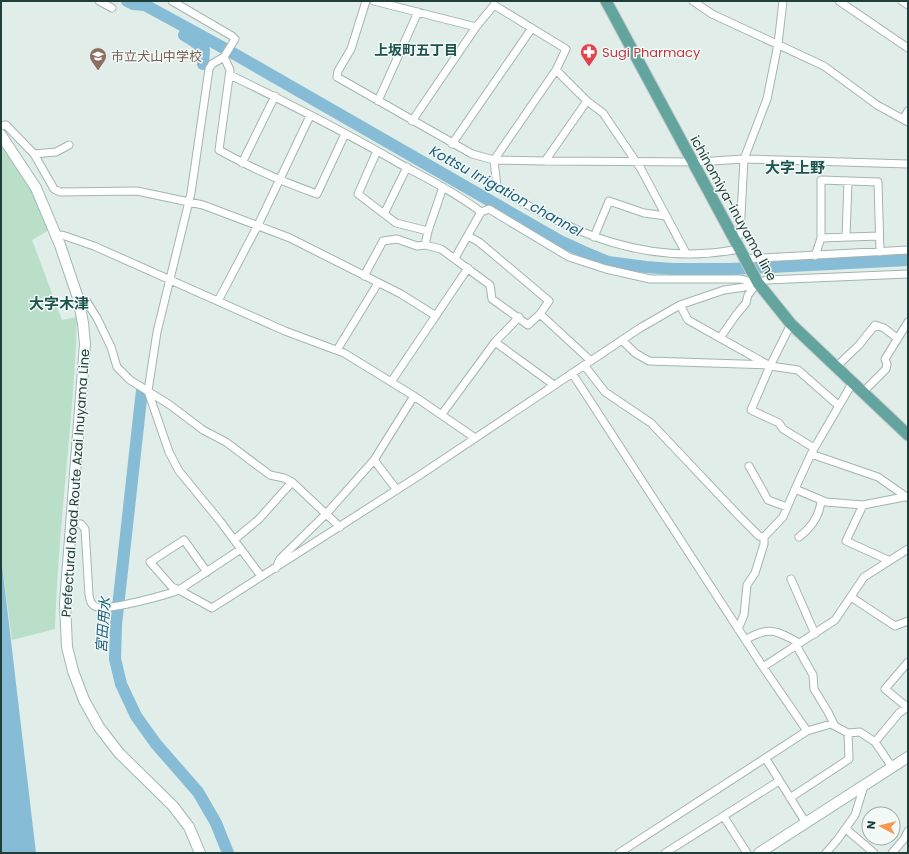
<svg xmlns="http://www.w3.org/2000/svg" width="909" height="854" viewBox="0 0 909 854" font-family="Poppins,'Noto Sans JP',sans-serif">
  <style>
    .green { fill: #b9dfc9 }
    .water { fill: #86bcd5 }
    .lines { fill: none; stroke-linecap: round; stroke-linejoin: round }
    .river { stroke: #86bcd5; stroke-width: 12 }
    .street-casing { stroke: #a3b5b1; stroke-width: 9 }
    .secondary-casing { stroke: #9fb9b4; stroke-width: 12 }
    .primary-casing { stroke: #c1c9c8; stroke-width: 13 }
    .street { stroke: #fff; stroke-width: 7 }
    .secondary { stroke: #fff; stroke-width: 10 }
    .primary { stroke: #63a59e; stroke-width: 11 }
    .labels { text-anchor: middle; stroke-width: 3; stroke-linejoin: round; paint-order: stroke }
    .health-label { font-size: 13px; fill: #be3a42; stroke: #f2f9f6; text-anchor: start }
    .education-label { font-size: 13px; fill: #785e54; stroke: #f2f9f6; text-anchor: start }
    .street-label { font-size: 13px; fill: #203f3b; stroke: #f2f9f6 }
    .neighbourhood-label { font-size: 14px; font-weight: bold; fill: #1b524d; stroke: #f2f9f6 }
    .water-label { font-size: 14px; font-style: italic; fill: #175c7e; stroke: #f2f9f6 }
    .quarter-label { font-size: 15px; font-weight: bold; fill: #1b524d; stroke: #f2f9f6 }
  </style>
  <rect width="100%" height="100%" fill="#e1ede9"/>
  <path class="green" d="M1,135L53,228L32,240L62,320L77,317C74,422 58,525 55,629L12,640L1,556Z"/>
  <path class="water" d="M1,556L36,853H1Z"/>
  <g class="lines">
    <path class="river" d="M127,1L133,4L145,5L231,52L560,241L584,252L608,262L646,267L673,269H731L908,260
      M184,35L194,41L204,50L203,64
      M142,390L116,625L115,659L121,684L136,716L156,744L198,792L216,823L228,853"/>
    <g class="street-casing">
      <path id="street" d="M99,1L112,8
        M172,1L232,36L235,39L224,57
        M366,1L351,49L338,71L337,77L472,154L494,160L545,161L697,162L744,159L908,164
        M374,1L476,27
        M693,1L712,14L824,66L877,105L908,122
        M839,1L908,48
        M902,1L908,5
        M556,70L587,101L603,113L641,169L686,253
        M230,75C288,103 345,132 400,164C428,179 456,193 481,212L489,209L569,257L606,269L650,279H741L755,283
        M378,101L418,12
        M903,119L908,111
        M412,121L476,27L494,5L566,49L556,70L494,160L497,187C572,234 648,267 739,249
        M1,126L6,125L34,154L54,189L60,192L137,191L203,205L290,238L401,294L436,316
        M452,144L532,28
        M377,151L358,194L396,223L428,231
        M34,154L56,152L69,145
        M545,161L587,101
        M242,163L275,96
        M443,187L428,231L425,245L441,249L490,285L492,299L528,325L540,314L549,301L479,242L468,236
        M384,214L407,167
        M56,237L62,235L94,246L285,331L344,353L414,396L475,438
        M594,237L609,201L644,213L666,216
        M846,237L848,181
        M821,238V180L878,182L880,252
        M734,239L740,234L744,159L767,99L778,44L783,1
        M815,256L821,238L879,236
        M455,258L481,212
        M744,259L908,250
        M364,276L383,241L397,239L417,246L425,245
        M78,298L87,302L97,318L111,347L117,367L130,380L170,405L203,430L226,442L270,475L284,478L292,482L340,527
        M218,301L258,225L310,116
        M680,305L688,320L770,366L798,370L839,406
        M540,314L591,361
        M791,324L770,366L751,410L779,423L783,429L814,448
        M720,338L736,315L746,303L748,295L757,283
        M622,340L635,353L649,361L768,365
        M495,342L554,385
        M337,350L378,283
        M584,365L605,392L651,423L740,517L759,536L764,537
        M836,367L859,345L875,325L884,328L897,338
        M572,373L763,667L807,731
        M391,382L468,268
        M863,392L886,369L887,364L885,359L908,322
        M442,414L495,342L519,317
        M812,452L853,382
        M374,460L397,490
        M749,466L768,500L787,507
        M904,497L863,505L826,502L795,489L811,454L878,477L908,498
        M863,505L846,541L888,560
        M71,523L81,524L85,529L89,595C90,601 91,605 97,607C108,611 166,595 179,590L212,608L420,475L640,328L680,305L724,290L745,287L766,280L908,274
        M799,537C812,527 820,516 821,500
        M234,540L259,519L292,482
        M276,568L280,559L327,513L374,460L414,396
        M207,572L184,540L150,562L172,587L179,590L241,549
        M261,576L220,521L179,471L169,452L148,391L157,332L191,193L209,69L212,64L224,57L230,70L219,150C251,168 283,182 317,194L345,134
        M791,579L815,634
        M851,597L895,626L908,621
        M738,629L744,615L747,585L755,573L764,544V537L783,517L795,489
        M745,640C769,626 776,630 799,643
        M796,645L813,675L814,689L828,712L835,726
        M763,667L835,620L864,577L908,549
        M907,707L885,689L908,662
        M875,742L899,713L908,707
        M766,759L806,823
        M790,798L849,759L848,733
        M724,817L747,853
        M846,829L874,853
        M619,853L807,731L831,724L848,733L860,732L875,742L892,767
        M665,853L779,781
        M826,853L838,839L855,815L864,786
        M892,853L904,839L908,831"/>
    </g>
    <g class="secondary-casing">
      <path id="secondary" d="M1,135L36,188L60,245L78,298L83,323L85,344L65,603L67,647L73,671L84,700L99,727L119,753L173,806L189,827L200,853
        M759,853L908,757"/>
    </g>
    <g class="primary-casing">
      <path id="primary" d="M606,1L758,283L791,324L908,435"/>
    </g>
    <use href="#street" class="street"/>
    <use href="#secondary" class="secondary"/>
    <use href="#primary" class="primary"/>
  </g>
  <defs>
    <g id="pharmacy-pin" transform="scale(0.9)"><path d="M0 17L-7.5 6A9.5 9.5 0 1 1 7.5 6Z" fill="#e0444e" stroke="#f2f9f6"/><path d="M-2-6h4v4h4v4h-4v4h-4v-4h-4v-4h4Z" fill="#fff"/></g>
    <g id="school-pin" transform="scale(0.9)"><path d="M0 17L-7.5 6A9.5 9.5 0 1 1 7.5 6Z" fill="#8d6e63" stroke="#f2f9f6"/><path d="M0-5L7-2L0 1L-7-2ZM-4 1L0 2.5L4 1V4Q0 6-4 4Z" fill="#fff"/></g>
  </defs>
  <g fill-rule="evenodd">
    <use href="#pharmacy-pin" x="589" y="52"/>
    <use href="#school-pin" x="98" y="56"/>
  </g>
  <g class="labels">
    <g class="health-label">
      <text x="602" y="57">Sugi Pharmacy</text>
    </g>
    <g class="education-label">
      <text x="111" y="61">市立犬山中学校</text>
    </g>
    <g class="street-label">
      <text transform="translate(734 208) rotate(61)" y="5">ichinomiya-inuyama line</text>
      <text transform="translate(75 483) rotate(-86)" y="5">Prefectural Road Route Azai Inuyama Line</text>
    </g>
    <g class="neighbourhood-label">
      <text x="416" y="55">上坂町五丁目</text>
    </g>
    <g class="water-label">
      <text transform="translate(506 191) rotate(29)" y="5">Kottsu Irrigation channel</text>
      <text transform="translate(103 625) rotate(-86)" y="5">宮田用水</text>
    </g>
    <g class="quarter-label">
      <text x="795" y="173">大字上野</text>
      <text x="59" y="309">大字木津</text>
    </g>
  </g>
  <rect width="909" height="854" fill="none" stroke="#203f3b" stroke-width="4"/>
  <g transform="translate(881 826) rotate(277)"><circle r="19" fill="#f2f9f6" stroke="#9eafab"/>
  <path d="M0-3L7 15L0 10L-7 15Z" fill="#fa9652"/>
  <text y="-6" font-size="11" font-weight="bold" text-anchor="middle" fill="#203f3b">N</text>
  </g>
</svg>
